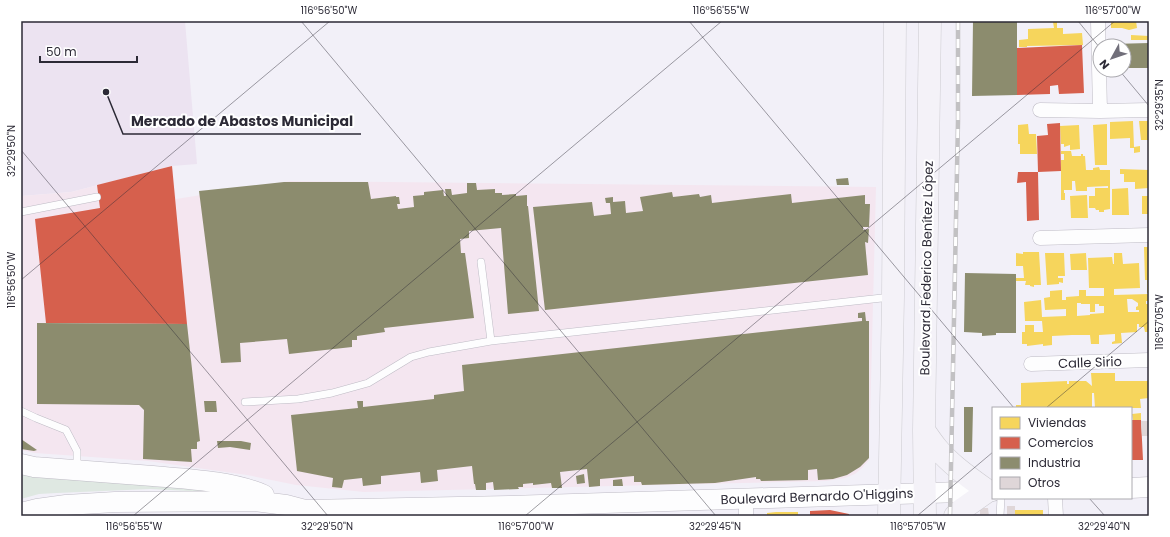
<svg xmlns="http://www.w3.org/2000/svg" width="1170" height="537" viewBox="0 0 1170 537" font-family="Poppins,sans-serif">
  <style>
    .commercial { fill: #ece3f1 }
    .industrial { fill: #f4e6f0 }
    .green { fill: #dfe8e2 }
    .homes { fill: #f6d55c; fill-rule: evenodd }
    .shops { fill: #d6604d }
    .industry { fill: #8c8c6e }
    .building { fill: #dfd6d8 }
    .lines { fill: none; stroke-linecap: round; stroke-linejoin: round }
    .service-casing { stroke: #bebbc5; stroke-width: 8 }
    .minor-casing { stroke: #bebbc5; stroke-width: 15 }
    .secondary-casing { stroke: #bebbc5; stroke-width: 21 }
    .primary-casing { stroke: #cccbd0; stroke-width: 23 }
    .service { stroke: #fdfdfe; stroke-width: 7 }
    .minor { stroke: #fdfdfe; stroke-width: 14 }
    .secondary { stroke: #fdfdfe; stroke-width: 20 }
    .primary { stroke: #f4f2f8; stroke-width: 22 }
    .rail-casing { stroke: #c2c1c3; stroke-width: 4.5 }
    .rail { stroke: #fff; stroke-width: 3; stroke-dasharray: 9; stroke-linecap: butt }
    .ticks { fill: none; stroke: #2c2a36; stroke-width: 1; stroke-opacity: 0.45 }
    .labels { text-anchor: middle; stroke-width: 4; stroke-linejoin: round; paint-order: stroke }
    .street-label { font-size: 13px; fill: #2c2a36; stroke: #fff }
    .leader { fill: none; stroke: #2c2a36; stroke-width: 1.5 }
    .callout-dot { fill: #2c2a36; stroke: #fff; stroke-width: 1.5 }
    .callout-label { font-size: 14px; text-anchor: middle; font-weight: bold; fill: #2c2a36; stroke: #fff; stroke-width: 4; stroke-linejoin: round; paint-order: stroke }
    .neatline { fill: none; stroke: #2c2a36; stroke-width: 1.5 }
    .ticks-label { font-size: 10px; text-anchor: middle; fill: #2c2a36 }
  </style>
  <rect width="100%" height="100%" fill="#f2f0f8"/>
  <path class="commercial" d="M21,21H185L197,164L172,166L71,192L21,196Z"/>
  <path class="industrial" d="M172,166L176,199L290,181L876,187L869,460L862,468L855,474L845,478L826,481L364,492L296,485L247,475L148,461L35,453L21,450V196L71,192Z"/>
  <path class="green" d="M21,468L229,493L150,489L57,493L39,494L21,499Z"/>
  <path class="homes" d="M1122,21H1136L1137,28L1129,30L1122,28H1111V22Z
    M1053,22H1057V28H1063V34L1082,33L1083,45L1027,46V47H1019V40L1028,39V29L1054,28Z
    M1131,35L1149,36V40H1131Z
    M1133,121L1134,147L1140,146V152L1134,153V148H1130V138L1110,139V122Z
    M1139,121H1149V140H1141Z
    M1028,124L1029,134H1036L1037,154H1020V144H1018V125Z
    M1107,124V165H1095L1093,125Z
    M1079,125L1080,149L1070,150V145L1064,147V144H1061L1060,126Z
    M1061,151H1071L1072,156H1081V154H1083V156H1085L1086,170H1093V168L1099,167L1100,170H1110V209L1104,210V212H1099V210H1096L1095,208H1089V196H1095V188H1108V186L1087,187V191H1076L1075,181H1072V190H1064V193H1065V200H1061V160H1064V154H1061Z
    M1120,169L1149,170V188L1135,189V182H1124V174H1120Z
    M1128,188L1129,215H1112V189Z
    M1087,195L1088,218H1071L1070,196Z
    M1142,196H1149V214H1142Z
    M1144,247H1149V293H1147V280H1145Z
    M1023,252H1039L1041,285H1034V287L1030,286V285H1025L1026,281H1016V278H1024L1023,266H1016V253L1023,254Z
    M1045,253H1064L1065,276H1058V278H1063V283L1059,282V284L1047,285Z
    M1086,253L1087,270H1071L1070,254Z
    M1114,253H1122L1123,264L1139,263L1140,288L1114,289V295L1149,294V301H1146V304H1149V332H1145L1144,327H1139V324H1137V332L1121,333L1122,343L1112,344V342L1115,341V334L1099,335V344H1091L1090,335H1072L1052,336V345L1043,346V344L1027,346V344H1022V332H1025V325H1034V332H1043L1042,321H1025L1024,302L1041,300L1042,317L1066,316V309L1045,310L1044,298L1050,297V291L1062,290V300H1066V297L1079,296V290H1086V296H1104V288H1089L1088,258L1112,257L1113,264H1114ZM1127,299H1132L1138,303V306L1136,307V310H1139V312H1128ZM1077,303H1081V304H1090V312H1095V304H1099V306H1104V313L1090,314V315L1077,316Z
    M1091,373H1115V381H1149V398L1140,399L1141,408H1095L1094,393H1092V408H1016V405H1021V383L1067,381V384H1069V381H1086L1092,386Z
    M1141,413V420H1133L1132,414Z
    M1015,510H1043V516H1015Z
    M776,512H798V516H767V513Z"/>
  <path class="shops" d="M1082,45L1084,93L1059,94L1058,85L1050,86V94L1017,95V48Z
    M1060,123L1061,171L1038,172L1039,220L1027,221L1026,182L1017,183L1018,172H1038L1037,136L1048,135L1047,124Z
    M172,166L187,324L46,323L35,219L100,208L97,185Z
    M1131,420H1141L1143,460H1131Z
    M830,510L849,514V516H810V511Z"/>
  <path class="industry" d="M973,21H1017V95L972,96Z
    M1149,43V68H1124V46H1112V44Z
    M848,178L849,185H837L836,179Z
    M284,182H368L371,199L396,196V197H399L400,204H397L398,209L414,207L413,196L424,195V192L443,190L444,196H446L445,189H451L452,195L467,193V183H476L477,190L495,189V193H502V195L516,194V196L527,195V206H528L539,311L508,314L501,228L469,231V238L460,239L461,253H465L474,318L384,328L385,332L357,336V340H352V347L289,354L287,339L240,343L241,362L221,363L199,191Z
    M672,192L673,197L699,194L700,197L711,195L712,203L791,194L792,203L865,195V204H870L869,227H863V230L869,229L868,243L865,242L868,275L545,310L533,207L592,202L594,216L611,214L610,203H606L605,198L613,197V202L625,201L626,213L643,211L640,197Z
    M965,273L1016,274V333H996V335L982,336V333L964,332Z
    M865,312L866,321H869V458L860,467L847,475L833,479L818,480L817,469L808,470V480L761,481L760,479H756V477L715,483L642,485L641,482H634V476L600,479V486L589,487L587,469L560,472L562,488H552L551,483L533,485V483L523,484V487H518L519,489L494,490L493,482L486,483V490H476L475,484H474L472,466L437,470L438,481L421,483L420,472L381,476V484L363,486L362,478L344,480L342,488L332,487L333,478L297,471L291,415L358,408L357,401H363V407L434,399V395L464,391L462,365L862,321V318H858V313Z
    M37,323L187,324L200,441L197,442V449H191L192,462L143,459L144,410L139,405L37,404Z
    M204,401H216L217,412H205Z
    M964,407H973L972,452H964Z
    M21,439L37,450L34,451L21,449Z
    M217,441H241L251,443L250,450L230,447L218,448Z
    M584,474L585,483L577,484L576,476Z
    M622,479L623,486H613V480Z"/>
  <path class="building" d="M1141,421H1149V436H1142Z
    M1007,506H1015V516H1007Z
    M980,508H988L989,516H980Z"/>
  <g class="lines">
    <g class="service-casing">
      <path id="service" d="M21,212L97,197
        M481,262L491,341
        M245,402L298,399L332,393L368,383L411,357L429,352L491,341L891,297
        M21,411L36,418L66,430L77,451V470
        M1000,516L1001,498"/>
    </g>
    <g class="minor-casing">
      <path id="minor" d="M1098,21L1100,111
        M1040,110L1100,111L1149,110
        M1040,238L1149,235
        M1031,364L1149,360
        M1055,498L1056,516
        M746,516V498"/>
    </g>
    <g class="secondary-casing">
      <path id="secondary" d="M21,464L34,467C74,470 113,473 153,476C187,479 232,481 264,495
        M1131,488L1149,487
        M21,513L37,509L66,505L115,502L254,501L286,505L305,510L509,506L993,491"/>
    </g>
    <g class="primary-casing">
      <path id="primary" d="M924,430C928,436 932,442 937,448C951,465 970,478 988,491L961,510L955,516
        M889,516L893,297L895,21
        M925,516L924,430L930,21"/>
    </g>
    <use href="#service" class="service"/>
    <use href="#minor" class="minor"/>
    <use href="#secondary" class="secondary"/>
    <use href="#primary" class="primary"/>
    <g class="rail-casing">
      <path id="rail" d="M950,516L958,121V21"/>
    </g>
    <use href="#rail" class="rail"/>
  </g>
  <path class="ticks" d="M301,21L716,516M689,21L1014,408M1078,21L1100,48M1119,70L1149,106M21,150L328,516M21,280L330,21M1046,408L1149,321M1089,498L1105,516M133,516L722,21M525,516L1115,21M917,516L993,452"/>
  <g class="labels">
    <g class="street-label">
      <text transform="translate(926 268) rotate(-89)" y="5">Boulevard Federico Benítez López</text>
      <text transform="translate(1090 362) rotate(-2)" y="5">Calle Sirio</text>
      <text transform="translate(817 496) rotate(-2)" y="5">Boulevard Bernardo O'Higgins</text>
    </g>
  </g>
  <path class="leader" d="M106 92L123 134H361"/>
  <circle class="callout-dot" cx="106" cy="92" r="4"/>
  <g class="callout-label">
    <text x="242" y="126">Mercado de Abastos Municipal</text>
  </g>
  <rect width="1170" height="537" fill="none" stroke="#ffffff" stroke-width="44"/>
  <rect x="992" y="407" width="140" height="92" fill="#ffffff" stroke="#abaaaf"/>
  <rect x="1000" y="417" width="20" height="12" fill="#f6d55c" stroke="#abaaaf"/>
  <text x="1028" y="427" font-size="12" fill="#2c2a36">Viviendas</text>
  <rect x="1000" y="437" width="20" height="12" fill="#d6604d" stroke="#abaaaf"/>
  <text x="1028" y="447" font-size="12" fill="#2c2a36">Comercios</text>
  <rect x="1000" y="457" width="20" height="12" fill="#8c8c6e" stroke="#abaaaf"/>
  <text x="1028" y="467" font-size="12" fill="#2c2a36">Industria</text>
  <rect x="1000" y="477" width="20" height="12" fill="#dfd6d8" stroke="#abaaaf"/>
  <text x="1028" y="487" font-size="12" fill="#2c2a36">Otros</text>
  <g transform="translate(1112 58) rotate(230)"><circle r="19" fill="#ffffff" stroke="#abaaaf"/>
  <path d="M0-3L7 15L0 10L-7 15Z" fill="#716f7a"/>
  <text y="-6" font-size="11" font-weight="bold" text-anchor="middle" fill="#2c2a36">N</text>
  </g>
  <path d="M40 56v6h97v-6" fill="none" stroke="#2c2a36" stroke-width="2"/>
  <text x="46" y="56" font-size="12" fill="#2c2a36" stroke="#ffffff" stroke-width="3" paint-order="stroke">50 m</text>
  <rect x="22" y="22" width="1126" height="493" class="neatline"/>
  <g class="ticks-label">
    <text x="329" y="14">116°56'50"W</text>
    <text x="721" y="14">116°56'55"W</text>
    <text x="1113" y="14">116°57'00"W</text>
    <text transform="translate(1159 105) rotate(-90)" y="4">32°29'35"N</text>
    <text transform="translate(11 151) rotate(-90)" y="4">32°29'50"N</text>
    <text transform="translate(11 280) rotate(-90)" y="4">116°56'50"W</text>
    <text transform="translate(1159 322) rotate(-90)" y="4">116°57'05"W</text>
    <text x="134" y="530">116°56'55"W</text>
    <text x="327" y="530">32°29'50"N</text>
    <text x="526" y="530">116°57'00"W</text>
    <text x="715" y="530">32°29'45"N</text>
    <text x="918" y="530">116°57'05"W</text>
    <text x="1104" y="530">32°29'40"N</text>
  </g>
</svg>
